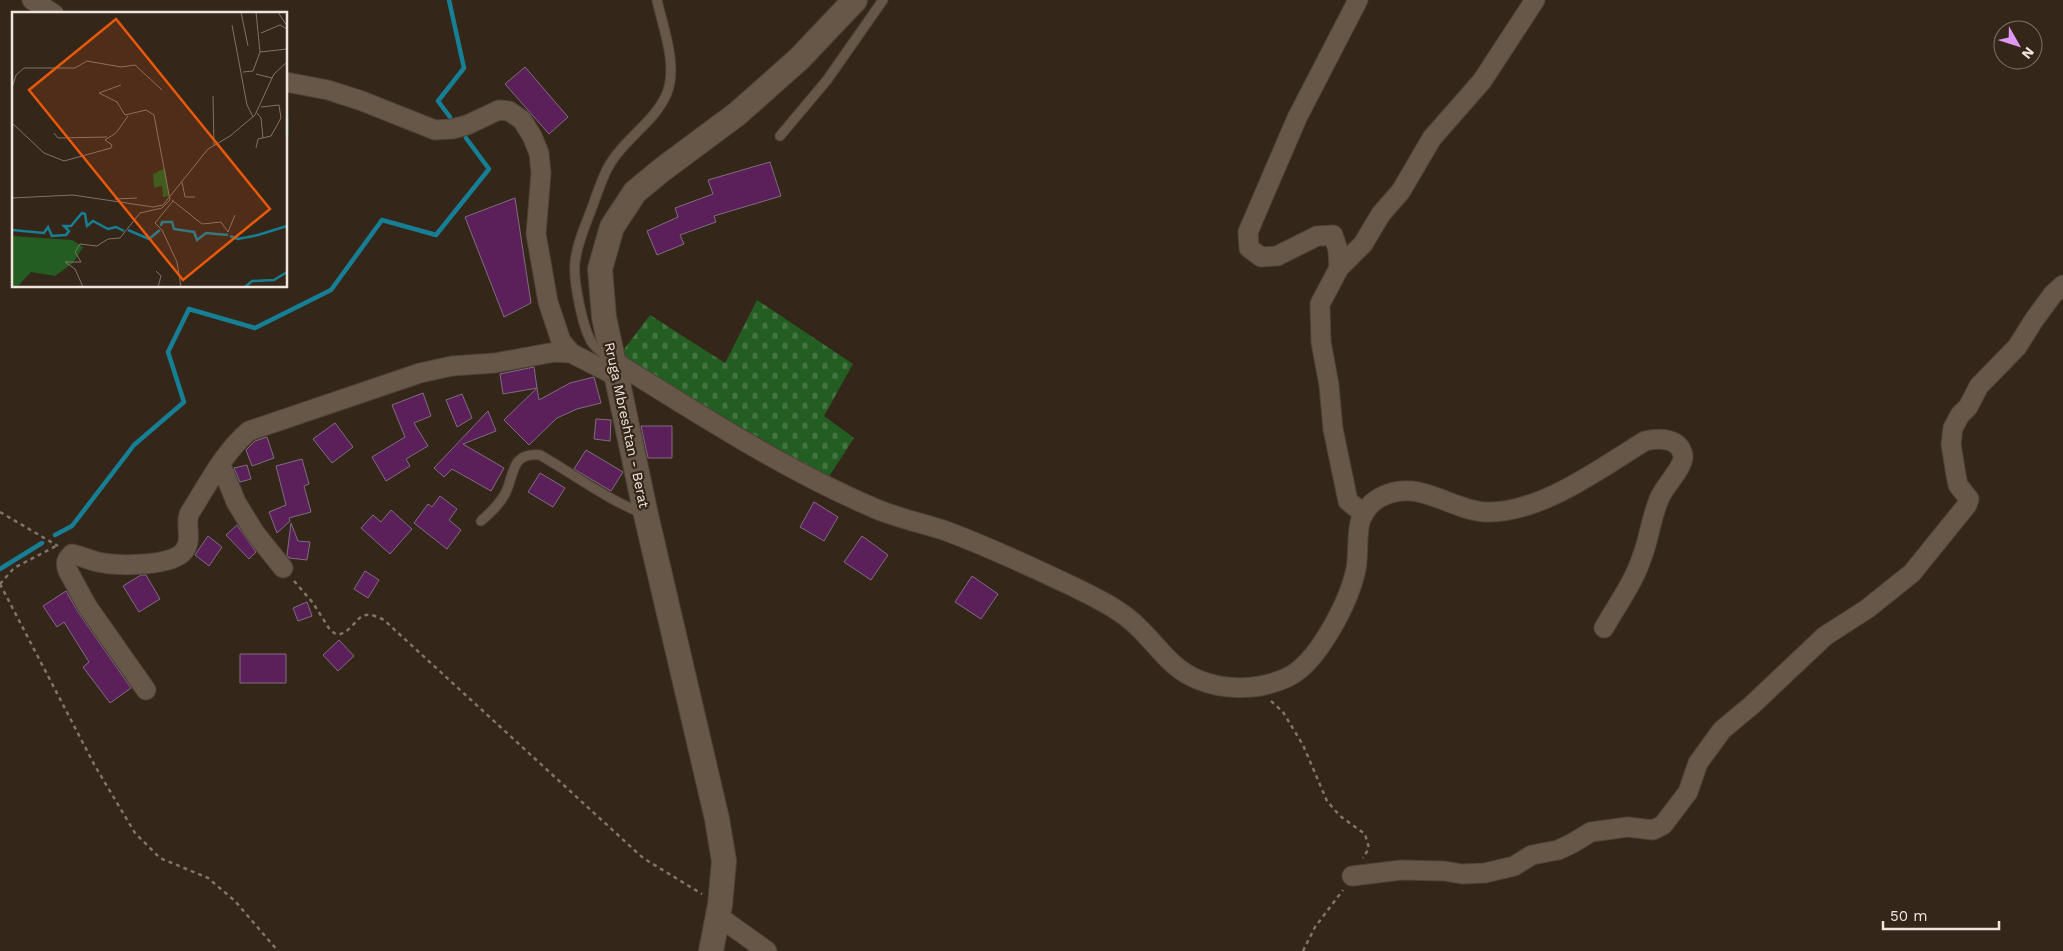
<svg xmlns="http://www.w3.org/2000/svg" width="2063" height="951" viewBox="0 0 2063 951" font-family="'Work Sans',sans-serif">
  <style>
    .cemetery { fill: url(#cemetery-stones) }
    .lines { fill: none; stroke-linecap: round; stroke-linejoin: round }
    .stream { stroke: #167f94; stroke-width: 4.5 }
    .building { fill: #5b205a; stroke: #7e6d7d }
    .service-casing { stroke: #4f4238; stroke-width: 11 }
    .minor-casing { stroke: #4f4238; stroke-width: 21 }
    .tertiary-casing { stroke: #4f4238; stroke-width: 26 }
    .path { stroke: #81746a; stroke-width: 2.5; stroke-dasharray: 4 4; stroke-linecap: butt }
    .service { stroke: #675748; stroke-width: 9 }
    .minor { stroke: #675748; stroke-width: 19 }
    .tertiary { stroke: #675748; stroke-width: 24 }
    .labels { text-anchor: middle; stroke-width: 4.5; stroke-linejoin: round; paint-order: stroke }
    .street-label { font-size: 14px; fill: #efe5dd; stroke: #35261a }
    .inset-river { fill: none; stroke: #167f94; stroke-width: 2.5 }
    .inset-road { fill: none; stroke: #7f7268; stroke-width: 1 }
    .view { fill: #e8590c; fill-opacity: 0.15; stroke: #e8590c; stroke-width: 2.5 }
    .inset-edge { fill: none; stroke: #efe5dd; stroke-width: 2.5 }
  </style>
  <defs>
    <pattern id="cemetery-stones" width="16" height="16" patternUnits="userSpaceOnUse" patternTransform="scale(1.25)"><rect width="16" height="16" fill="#235d21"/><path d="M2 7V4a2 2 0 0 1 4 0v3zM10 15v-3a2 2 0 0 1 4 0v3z" fill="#437441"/></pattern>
  </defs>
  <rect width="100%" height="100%" fill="#35261a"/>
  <path class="cemetery" d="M757,300L853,364L824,416L854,438L828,478L619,356L650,315L725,363Z"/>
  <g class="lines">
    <path class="stream" d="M449,0L464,68L438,101L450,117
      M55,535L72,526L134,445L184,402L168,352L189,309L255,328L331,290L382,220L436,235L489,169L466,138
      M0,569L42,543"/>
  </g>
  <path class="building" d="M525,67L568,117L549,134L505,84Z
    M770,162L781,196L714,216L716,222L680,235L684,244L657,255L647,231L678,217L675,208L713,194L708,180Z
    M515,198L531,303L504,317L465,217Z
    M534,367L537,388L503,394L500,374Z
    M594,377L601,403L577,409L557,418L529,445L504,420L537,388L539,400L570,383Z
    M423,393L431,416L414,423L428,446L406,459L410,466L386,481L372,457L405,437L392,405Z
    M462,394L472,418L457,427L446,400Z
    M488,411L496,431L463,444L504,468L491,491L452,469L444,477L434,468Z
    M596,419L611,420L610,441L594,439Z
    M335,423L353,447L332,463L313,439Z
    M641,426H672V458H648Z
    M267,437L274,458L252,466L246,450L255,441Z
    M586,450L623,472L611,491L574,469Z
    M302,459L309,484L304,486L311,512L289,518L290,521L277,533L269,512L286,505L276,466Z
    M247,465L251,479L240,482L234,468Z
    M540,473L565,488L553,507L528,492Z
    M440,496L457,509L449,520L461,530L447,549L414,523L428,504L432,507Z
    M814,502L838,517L824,541L800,527Z
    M391,510L412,529L390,554L361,528L373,515L381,522Z
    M291,523L298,541L310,542L307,560L289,558L287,555Z
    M237,525L256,552L249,559L226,535Z
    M208,536L222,547L209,566L195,555Z
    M862,536L888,555L871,580L844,562Z
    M365,571L379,580L368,598L354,589Z
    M141,575H146L160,599L139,612L123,586Z
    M972,576L998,594L981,619L955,602Z
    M66,591L78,612L131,688L110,703L83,667L89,662L64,622L57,627L43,606Z
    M307,602L312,616L298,621L293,608Z
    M339,640L354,656L338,671L323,655Z
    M240,654H286V683H240Z"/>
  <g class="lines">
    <g class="service-casing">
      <path id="service" d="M780,136L827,80L883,0
        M607,357C603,353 597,349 593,344C583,331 573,280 575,263C577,242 587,222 594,202C599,189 603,175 610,164C626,137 655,122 667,93C678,65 663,28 657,0
        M481,521C490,513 499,505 505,494C515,475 510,452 540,455C575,475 606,499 644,514"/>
    </g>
    <g class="minor-casing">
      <path id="minor" d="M32,0L54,14
        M1358,0L1297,118L1248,232L1249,248L1261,257L1277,256L1317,236L1333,235L1338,250L1339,268L1320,304L1321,342L1329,385L1333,429L1348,501L1364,514
        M286,82L328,90L362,101L435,130L452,129L467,125L499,110L509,111L522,120L532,136L539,153L541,173L536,234L548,302L561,341L571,353
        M1339,268L1363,244L1381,214L1401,191L1432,138L1482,81L1535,0
        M615,362C699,414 783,469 874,508C897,518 922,523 946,531C989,547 1032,567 1074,587C1096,598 1120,609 1138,627C1159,647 1171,669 1199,680C1226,691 1259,690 1286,678C1317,665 1349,602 1356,569C1359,555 1356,532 1361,519C1366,507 1376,498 1388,494C1421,481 1452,510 1485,512C1540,514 1599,469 1645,441C1658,438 1680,437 1683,456C1684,466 1666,485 1661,495C1651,515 1650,537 1642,557C1634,582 1617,605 1604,628
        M221,465L236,502L255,533L283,568
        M146,690L87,606L68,571C65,563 66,560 72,554C81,556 89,560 98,562C117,566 172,567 184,551C193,539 185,527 189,514C207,486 223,453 249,431L420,373L452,366L495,363L555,352L571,353L618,377
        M1352,876L1401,870L1444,871L1462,874L1485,873L1514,866L1532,855L1558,850L1571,844L1591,832L1628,827L1653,830L1663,825L1688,792L1698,763L1722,730L1752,705L1825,636L1867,609L1912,573L1967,505L1969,499L1958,485L1956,475L1951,444L1953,428L1960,415L1968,407L1979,386L2017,347L2034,320L2053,294L2063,285
        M718,916L767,951"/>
    </g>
    <g class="tertiary-casing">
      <path id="tertiary" d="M711,951L720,905L724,861L717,819L646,515L604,317L600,269L612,227L635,192L663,169L737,114L799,59L855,0"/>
    </g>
    <path class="path" d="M0,512L58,546
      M294,581L313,603L330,630L337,635C360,630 354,604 384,620L643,858L702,894
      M0,584L95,766L135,833L160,858L208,878L235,901L278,951
      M0,584L14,568L56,546
      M1271,701L1283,712L1303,745L1327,801L1340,816L1365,834L1369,848L1363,858
      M1303,951L1315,927L1343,890"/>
    <use href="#service" class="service"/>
    <use href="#minor" class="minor"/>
    <use href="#tertiary" class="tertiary"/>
  </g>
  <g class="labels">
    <g class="street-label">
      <text transform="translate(627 425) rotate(78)" y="5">Rruga Mbreshtan - Berat</text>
    </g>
  </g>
  <g transform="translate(12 12)">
    <rect width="275" height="275" fill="#35261a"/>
    <path d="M0,224L60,228L71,235L61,251L43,264L19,260L7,273L0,275Z" fill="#235d21"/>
    <path d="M153,156L157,184L151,185L150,174L142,176L141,162Z" fill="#235d21"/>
    <path class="inset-river" d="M275,104V123M149,214L150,210H160L162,217L182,220L185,228L194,221L216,223M0,218L32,221L36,215L40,224L54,223L57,219L52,214H59L70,201L73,202L75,214L81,209L96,217L104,215L112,219M116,218L137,227L148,218M218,224L226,227L246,223L275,214M233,275L240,269L262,268L275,260"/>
    <path class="inset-road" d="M229,0L236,34M244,0L248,40M266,0L275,14M220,13L235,93L241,105M249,21L268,13L275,17M231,60L241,59L248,40L275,37M244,62L260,66M0,76L4,63L12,56H63L75,49L109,55L123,53L150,78M201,84L202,134M245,101L249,106L251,126M0,111L32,141L52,149L99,136L100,133L93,128L104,121L116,104M42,121L46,126L95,125M244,136L246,127L259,124L269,106L267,93L249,95M170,170L173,185H183M0,186L61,183L141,195L151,193L196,137L218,124L243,103L262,62L275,50M103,187L125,186M160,188L190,212L209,210L216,220L223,203M161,189L143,211L150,218L165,250L169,275M144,259L149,264L146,275M71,275L63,257L53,250H69L63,240L68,232L85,234L96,227L108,226L128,201L150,196L158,188L142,103L134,98L113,103L105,90L87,81L109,73"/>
    <path class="view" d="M104,7L258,197L171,268L17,78Z"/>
    <rect width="275" height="275" class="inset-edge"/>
  </g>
  <g transform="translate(2018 45) rotate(129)"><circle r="24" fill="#35261a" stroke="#7f7268"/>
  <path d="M0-4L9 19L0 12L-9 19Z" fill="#de98f2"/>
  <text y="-8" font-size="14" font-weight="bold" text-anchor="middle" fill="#efe5dd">N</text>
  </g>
  <path d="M1883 921v8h116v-8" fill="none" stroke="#efe5dd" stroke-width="2.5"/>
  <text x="1890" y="921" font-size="15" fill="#efe5dd" stroke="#35261a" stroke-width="4" paint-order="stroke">50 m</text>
</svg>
